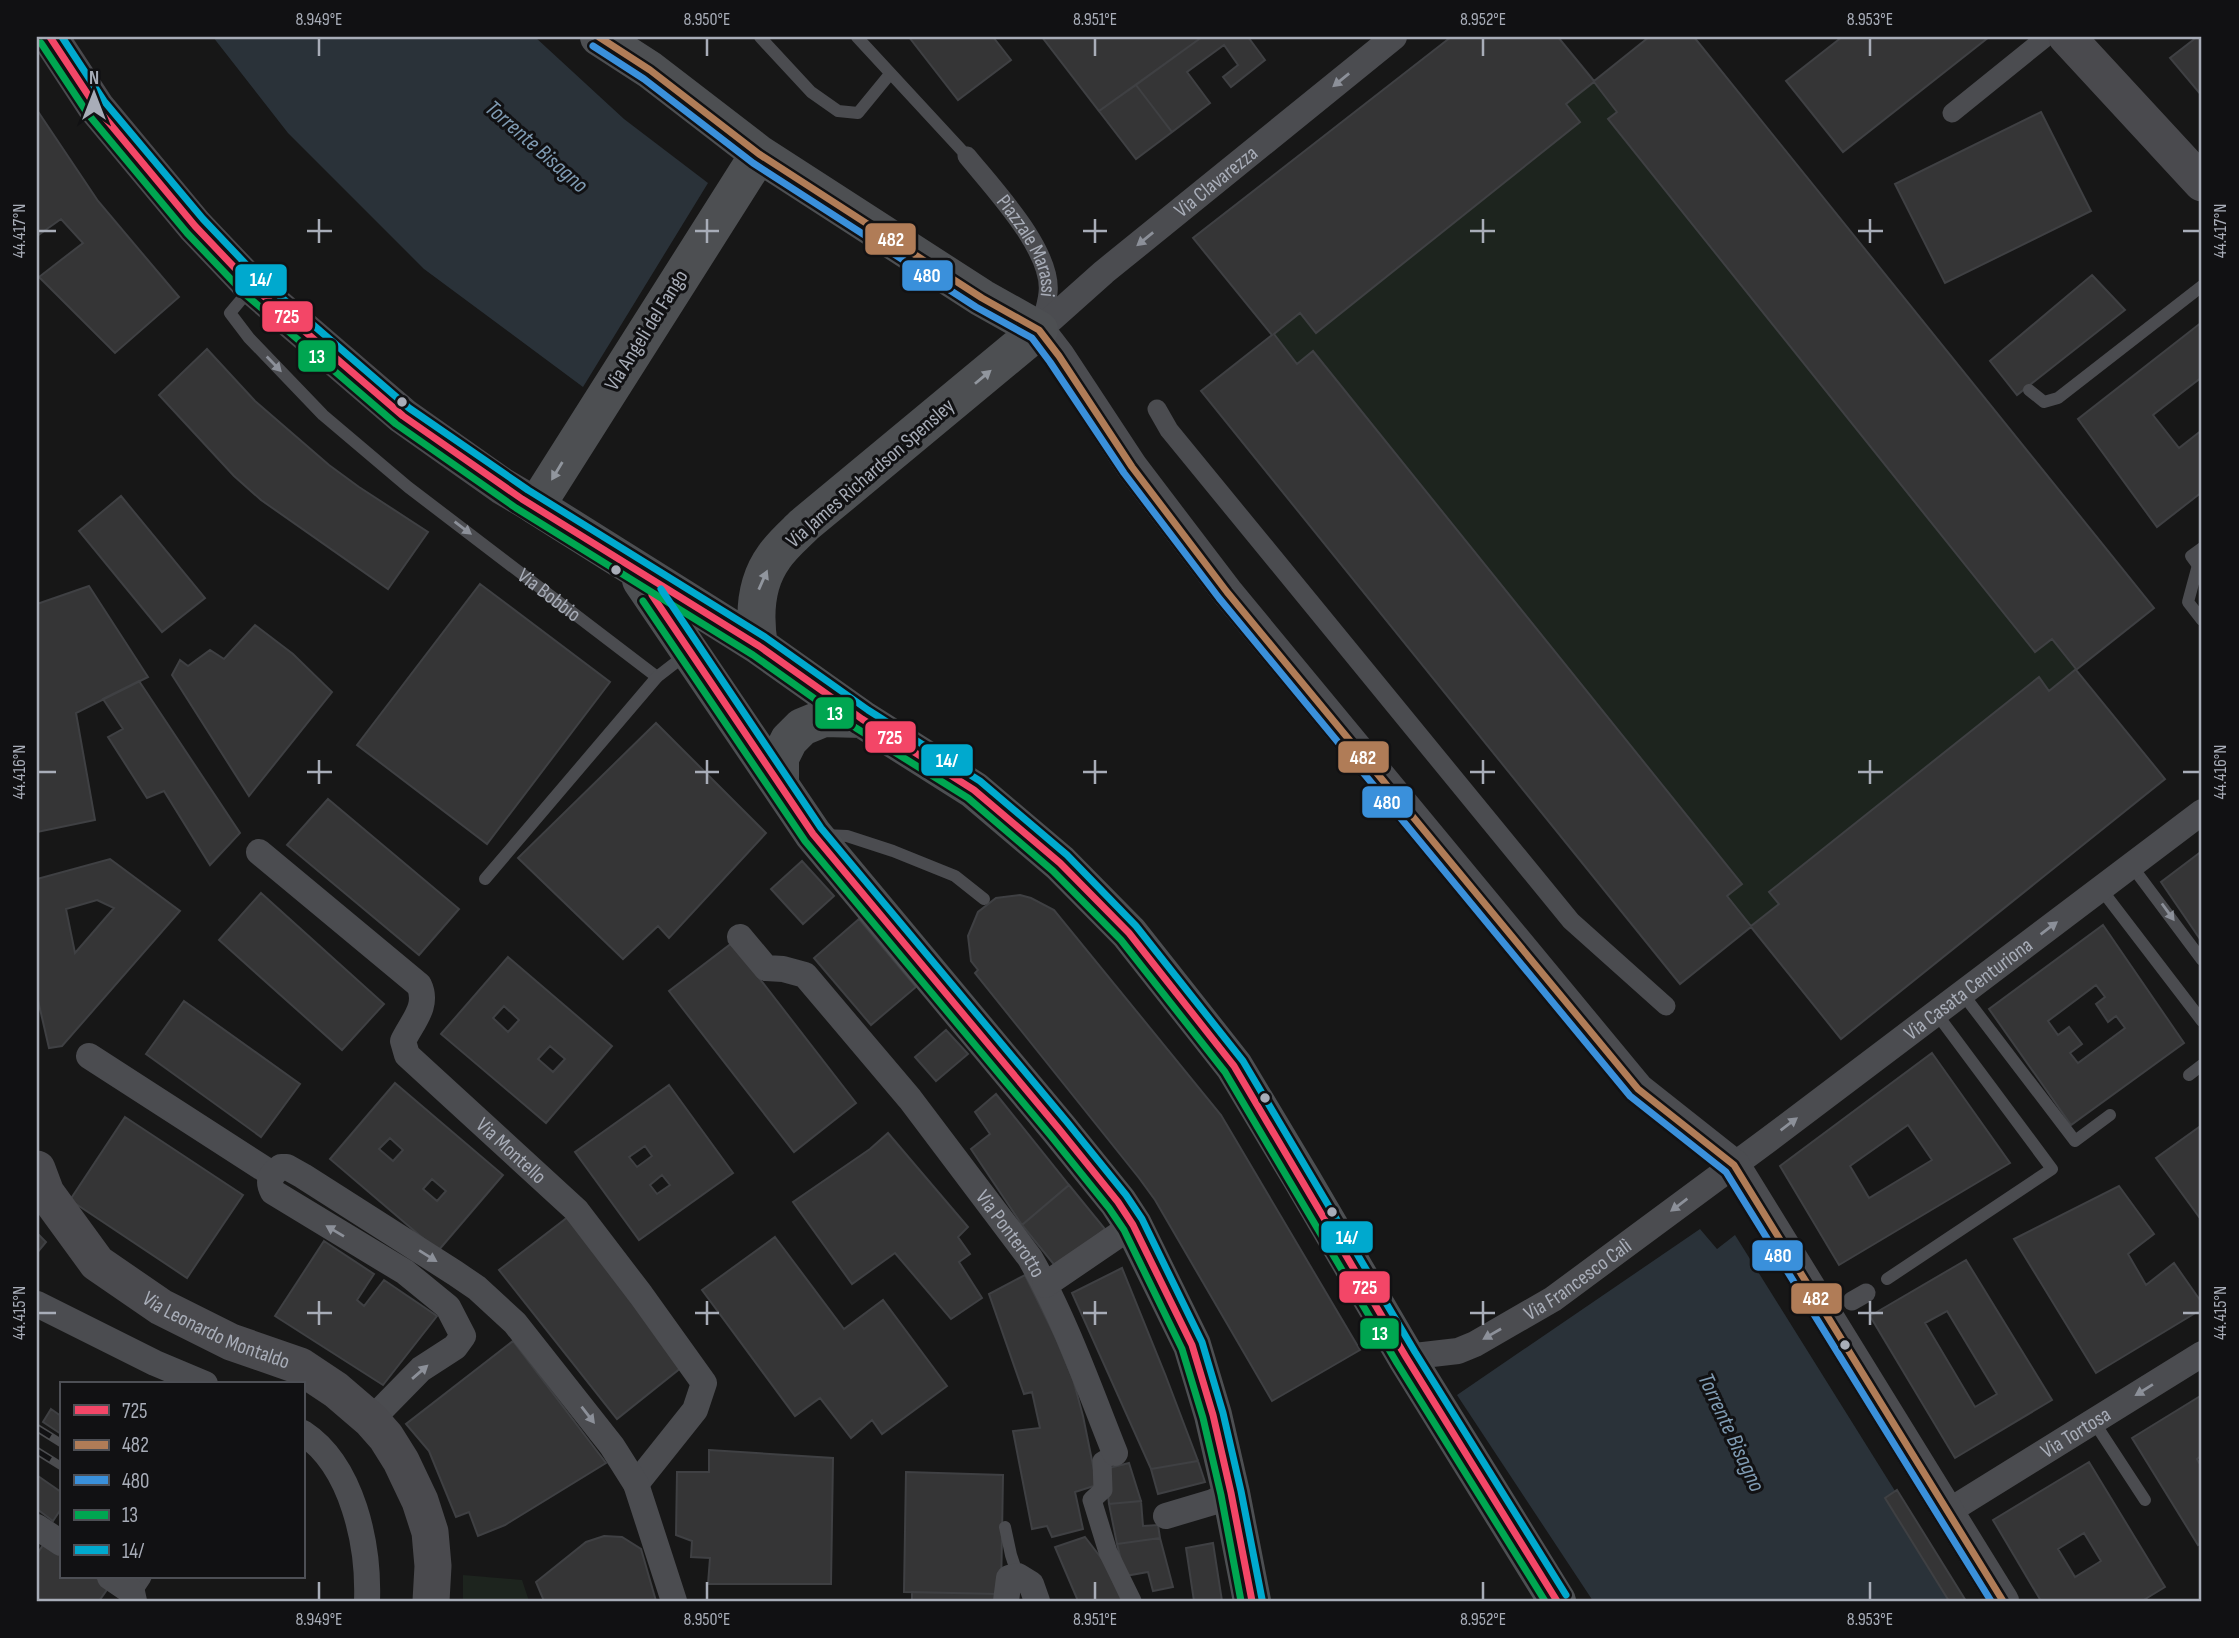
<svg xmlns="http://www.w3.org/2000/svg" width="2239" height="1638" viewBox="0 0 2239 1638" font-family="'Sofia Sans Condensed',sans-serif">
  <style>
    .green { fill: #1d241e }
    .water { fill: #2a3239 }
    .building { fill: #353536; stroke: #3f4043; stroke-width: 2; fill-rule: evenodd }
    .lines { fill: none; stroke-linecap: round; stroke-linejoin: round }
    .service { stroke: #4b4c50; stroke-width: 12 }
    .pedestrian { stroke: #4b4c50; stroke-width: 19 }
    .minor { stroke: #4b4c50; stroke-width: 26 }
    .tertiary { stroke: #4b4c50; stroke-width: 32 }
    .secondary { stroke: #4a4a4e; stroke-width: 37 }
    .primary { stroke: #4d4f52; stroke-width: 38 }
    .rail-casing { stroke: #4b4c4f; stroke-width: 8 }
    .rail { stroke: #111113; stroke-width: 5; stroke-dasharray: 16; stroke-linecap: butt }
    .bus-1-casing { stroke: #111113; stroke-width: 12 }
    .bus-2-casing { stroke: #111113; stroke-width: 12 }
    .bus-3-casing { stroke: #111113; stroke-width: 12 }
    .bus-4-casing { stroke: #111113; stroke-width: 12 }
    .bus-5-casing { stroke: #111113; stroke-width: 12 }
    .bus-1 { stroke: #f34667; stroke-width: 7 }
    .bus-2 { stroke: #b07c57; stroke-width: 7 }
    .bus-3 { stroke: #3a90db; stroke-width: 7 }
    .bus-4 { stroke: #00a651; stroke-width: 7 }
    .bus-5 { stroke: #00a9ce; stroke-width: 7 }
    .oneway { fill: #8c9099 }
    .oneway2 { fill: #91969e }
    .ticks { fill: none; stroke: #a8adb8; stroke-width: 2.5 }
    .bus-dot { fill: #a8adb8; stroke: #111113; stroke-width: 2.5 }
    .labels { text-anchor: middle; stroke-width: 6; stroke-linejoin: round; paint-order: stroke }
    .street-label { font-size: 21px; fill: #a8adb8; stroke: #111113 }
    .water-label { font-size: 23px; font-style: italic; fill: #7f9bb3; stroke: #111113 }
    .line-badge { stroke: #111113; stroke-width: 2.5 }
    .badge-label { font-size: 19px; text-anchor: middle; font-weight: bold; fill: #fff }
    .neatline { fill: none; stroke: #a8adb8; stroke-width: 2.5 }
    .ticks-label { font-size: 18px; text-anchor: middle; fill: #a8adb8 }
  </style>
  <rect width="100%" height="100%" fill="#171717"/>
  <path class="green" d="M1451,37H1558L1594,81L1649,37H1694L2154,608L2076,670L2165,779L1841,1039L1751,927L1680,984L1201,391L1272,335L1193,238Z
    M463,1575L522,1580L529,1601H463Z"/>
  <path class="water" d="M213,37H535L624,119L708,183L583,387L424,269L288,133Z
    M1700,1229L1717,1249L1735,1235L1895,1491L1886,1498L1949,1601H1593L1457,1395Z"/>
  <path class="building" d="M909,37H993L1011,60L958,100Z
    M1042,37H1202L1099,111Z
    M1202,37H1248L1265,60L1231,87L1223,77L1238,65L1224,45L1187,72L1210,103L1172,132L1136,85Z
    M1451,37H1558L1594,81L1649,37H1694L2154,608L2076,670L2165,779L1841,1039L1751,927L1680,984L1201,391L1272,335L1193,238ZM1594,82L1617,112L1608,119L2035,652L2052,639L2076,669L2049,691L2039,677L1769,892L1779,904L1751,926L1727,896L1742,884L1313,351L1297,364L1274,334L1300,313L1316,333L1580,122L1566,104Z
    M1842,37H1989L1843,152L1786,81Z
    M2197,37H2202V96L2170,58Z
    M1136,85L1172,132L1136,159L1099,111Z
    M37,110L98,201L179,297L115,353L39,277L83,243L61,219L37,236Z
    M2041,112L2091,211L1945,283L1895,184Z
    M2092,275L2125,310L2017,395L1990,361Z
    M2202,322V377L2153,415L2179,448L2202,430V492L2157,527L2078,419Z
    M207,349L255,401L329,465L359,487L428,532L388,589L261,500L234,476L159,395Z
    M121,496L205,598L162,632L79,531Z
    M480,584L610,682L487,844L357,745Z
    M89,586L148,677L76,713L95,820L37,832V604Z
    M255,625L293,654L332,692L249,796L172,675L180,660L188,666L210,650L224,659Z
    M139,681L240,833L210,865L164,791L147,798L108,737L123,729L103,699Z
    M656,723L766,833L669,938L658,926L623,959L518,858Z
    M328,799L459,909L419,955L287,845Z
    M2202,851V942L2161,882Z
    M110,859L180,911L62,1046L49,1048L37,996V879ZM97,900L114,908L75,953L66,909Z
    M802,861L834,896L803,924L771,889Z
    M261,893L384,1004L342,1050L219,940Z
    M1020,895L1031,898L1054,910L1221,1115L1360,1350L1272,1401L1155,1200L1139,1178L975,973L978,970L971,961L968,936L978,912L996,898Z
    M859,919L916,987L871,1025L814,958Z
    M2103,925L2184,1043L2071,1125L1989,1009ZM2096,985L2105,997L2096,1004L2108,1022L2116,1016L2125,1028L2078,1063L2070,1053L2082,1044L2069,1027L2058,1035L2048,1021Z
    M732,943L856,1103L794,1152L669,991Z
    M508,957L612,1046L546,1123L441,1034ZM504,1006L519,1020L508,1032L493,1018ZM550,1046L565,1059L553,1072L538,1059Z
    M184,1001L300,1084L261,1137L146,1054Z
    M946,1030L968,1054L936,1081L915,1057Z
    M1932,1053L2010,1163L1839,1265L1780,1166ZM1908,1125L1932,1160L1869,1198L1850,1166Z
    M395,1083L503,1175L438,1251L330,1159ZM390,1138L403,1150L393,1161L379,1149ZM432,1179L446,1191L437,1201L423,1189Z
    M669,1085L733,1173L639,1240L575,1152ZM645,1146L652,1156L637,1167L629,1157ZM662,1175L670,1185L657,1194L650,1185Z
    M996,1094L1069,1185L1022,1225L971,1149L990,1134L975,1112Z
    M125,1117L243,1195L187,1278L70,1200Z
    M2202,1125V1221L2156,1158Z
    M888,1133L968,1227L958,1237L970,1254L959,1262L982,1298L951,1319L895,1253L852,1284L793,1202L870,1149Z
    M1069,1185L1105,1229L1056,1267L1022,1225Z
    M2119,1186L2154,1234L2128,1254L2146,1285L2174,1263L2202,1303V1309L2096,1373L2014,1239Z
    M568,1217L682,1367L617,1419L499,1270Z
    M37,1233L46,1242L37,1253Z
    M775,1237L844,1329L883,1300L947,1386L882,1434L872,1420L851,1438L820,1398L795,1416L702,1290Z
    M324,1241L374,1274L357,1300L364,1306L384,1280L437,1316L383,1385L275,1316Z
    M1966,1260L2052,1400L1955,1458L1870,1316ZM1947,1311L1997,1394L1975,1407L1925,1323Z
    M1122,1268L1165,1374L1198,1461L1151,1469L1072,1293Z
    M1025,1275L1055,1336L1073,1379L1083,1416L1097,1485L1075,1492L1083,1529L1052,1537L1047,1526L1032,1529L1013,1431L1040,1428L1032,1392L1024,1394L989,1294Z
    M513,1341L606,1463L505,1525L478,1536L469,1512L456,1517L429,1451L406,1424Z
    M2202,1395V1455L2197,1459L2202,1468V1542L2198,1545L2132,1438Z
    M51,1409L61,1416V1434L43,1422Z
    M709,1450L833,1458L831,1584H708L710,1558L691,1557L692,1541L676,1535L677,1472H709Z
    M1198,1461L1205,1482L1158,1494L1151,1469Z
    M2089,1462L2165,1587L2142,1601H2041L1993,1520ZM2084,1533L2101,1561L2075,1577L2058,1549Z
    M1129,1463L1141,1501L1109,1504L1105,1469Z
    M906,1472L1003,1475L1001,1594L904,1592Z
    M38,1476L61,1492V1509L53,1521L37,1509Z
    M1897,1490L1966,1601H1949L1885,1498Z
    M1141,1501L1143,1526L1158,1525L1160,1538L1117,1544L1109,1504Z
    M604,1536L622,1537L641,1549L656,1601H544L536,1582L586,1542Z
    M1085,1537L1105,1563L1122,1601H1078L1055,1547Z
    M1160,1538L1173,1587L1153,1591L1148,1572L1125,1576L1117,1544Z
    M45,1542L61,1554V1577H95L109,1587L99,1601H37V1554Z
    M1213,1543L1222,1601H1194L1186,1548Z
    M912,1592L996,1594L995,1601H912Z"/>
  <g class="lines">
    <g class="service">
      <path d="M760,37L811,92L838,111L858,113L890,74"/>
      <path d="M857,37L967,156"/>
      <path id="s1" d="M251,288L230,313L249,338L323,415L408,487L657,677"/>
      <path d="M2029,390L2044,402L2058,398L2202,286"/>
      <path d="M2198,565L2188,602L2202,620"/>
      <path d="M2202,571L2191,556L2202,548"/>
      <path d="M824,835L847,836L893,851L955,876L984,899"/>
      <path d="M2131,865L2202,960"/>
      <path d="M485,879L657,677L688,653"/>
      <path d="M2101,889L2202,1021"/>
      <path d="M1962,993L2075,1141L2110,1115"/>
      <path d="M2189,1075L2202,1065"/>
      <path d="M1887,1279L2052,1169L1936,1013"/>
      <path d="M2094,1422L2145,1500"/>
      <path d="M1005,1527L1011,1555L1018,1576"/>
    </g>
    <g class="pedestrian">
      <path d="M1952,113L2046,37"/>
      <path id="s2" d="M967,156C993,188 1053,251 1048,293C1047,305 1042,318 1039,330"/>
      <path d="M1157,409L1169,430L1571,921L1666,1006"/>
      <path d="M1852,1301L1866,1293"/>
      <path d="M1115,1453L1102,1461L1103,1490L1092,1500L1108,1552L1132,1601"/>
      <path d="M132,1592L142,1577"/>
    </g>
    <g class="minor">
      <path id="s3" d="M1039,330L1104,272L1394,37"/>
      <path id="s4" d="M259,852L419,985C429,1006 412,1022 403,1041L407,1055L576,1210L641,1295L704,1383L695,1410L636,1484"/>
      <path id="s5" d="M740,937L766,968L783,969L805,975L910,1099L1030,1258C1065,1319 1089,1388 1115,1453"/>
      <path d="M89,1056L272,1174"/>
      <path d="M1045,1285L1133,1225"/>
      <path d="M37,1304L155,1363L205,1384"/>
      <path id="s6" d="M1406,1357L1458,1351L1475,1344L1553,1299L1768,1140L2202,812"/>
      <path d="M371,1420L421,1369L455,1347L463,1336L448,1307L405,1272L273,1192C267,1181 271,1174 281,1167H287L303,1176L455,1273L477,1288L515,1323L612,1446L636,1484L674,1601"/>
      <path d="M303,1433C353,1466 369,1545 367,1601"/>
      <path id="s7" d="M1949,1511L2202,1354"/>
      <path d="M1166,1516L1213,1502L1231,1493"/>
      <path d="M37,1527L61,1543"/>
      <path d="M110,1577L132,1592L134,1601"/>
      <path d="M1006,1601L1009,1578L1018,1576L1031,1584L1037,1601"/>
    </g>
    <path class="tertiary" d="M1039,330L1059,356L1132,467L1227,592L1638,1089L1734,1165L2003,1601"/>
    <g class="secondary">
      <path d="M50,37L96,107L195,226L252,286L403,416L502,486L536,506"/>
      <path d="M2067,37L2202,183"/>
      <path id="s8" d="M37,1169L46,1193L97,1263L161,1307L231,1342L300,1366L336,1390L371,1420L386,1437L401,1461L420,1501L430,1532L433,1566L431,1601"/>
    </g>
    <path class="primary" d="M599,37L650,70L759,154L982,298L1039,330L804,525C794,535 782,545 774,557C755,583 754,616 759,646
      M759,154L536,506L759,646L862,719L974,790L1060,863L1129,933L1234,1066L1303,1181L1406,1357L1557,1601
      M641,580L813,834L1059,1129L1118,1202L1133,1225L1192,1345L1213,1415L1231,1493L1252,1601
      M780,784V758L789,740L802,727L824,718L862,719"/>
    <g class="rail-casing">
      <path id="rail" d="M37,1428L61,1443
        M37,1451L61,1466"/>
    </g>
    <use href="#rail" class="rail"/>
    <g class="bus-1-casing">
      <path id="bus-1" d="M50,37L96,107L195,226L252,286L403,416L522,499L759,646L862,719L974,790L1060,863L1129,933L1234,1066L1406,1357L1557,1601
        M652,595L813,834L1059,1129L1118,1202L1133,1225L1192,1345L1213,1415L1231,1493L1252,1601"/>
    </g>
    <g class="bus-2-casing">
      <path id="bus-2" d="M599,37L650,70L759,154L982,298L1039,330L1059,356L1132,467L1227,592L1638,1089L1734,1165L2003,1601"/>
    </g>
    <g class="bus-3-casing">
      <path id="bus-3" d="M593,46L644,79L753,163L976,307L1032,338L1050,362L1124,473L1219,598L1630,1096L1726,1172L1991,1601"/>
    </g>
    <g class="bus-4-casing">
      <path id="bus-4" d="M41,43L88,114L187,233L245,294L396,424L516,508L753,655L856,728L968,798L1053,871L1121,940L1225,1072L1397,1363L1545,1601
        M643,601L805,841L1051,1136L1109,1208L1124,1230L1182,1349L1203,1418L1221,1495L1241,1601"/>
    </g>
    <g class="bus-5-casing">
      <path id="bus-5" d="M62,37L104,101L203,219L259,278L409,408L528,490L765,637L868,710L980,781L1067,855L1136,926L1243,1061L1415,1352L1566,1595
        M661,589L821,828L1067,1122L1126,1195L1142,1219L1202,1342L1223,1413L1241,1491L1262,1599"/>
    </g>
    <use href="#bus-1" class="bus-1"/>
    <use href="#bus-2" class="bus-2"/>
    <use href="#bus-3" class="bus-3"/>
    <use href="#bus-4" class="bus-4"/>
    <use href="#bus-5" class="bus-5"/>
  </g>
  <defs><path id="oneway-solid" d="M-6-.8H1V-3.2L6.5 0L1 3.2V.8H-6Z" transform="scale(1.75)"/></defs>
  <g class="oneway">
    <use href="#oneway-solid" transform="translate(1341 80) rotate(141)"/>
    <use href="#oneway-solid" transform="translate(1145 239) rotate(141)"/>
    <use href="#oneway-solid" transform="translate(274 364) rotate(46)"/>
    <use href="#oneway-solid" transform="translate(463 528) rotate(37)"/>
    <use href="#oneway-solid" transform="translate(2168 912) rotate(54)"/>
    <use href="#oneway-solid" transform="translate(2049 928) rotate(-37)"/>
    <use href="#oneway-solid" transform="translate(1789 1124) rotate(-37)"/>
    <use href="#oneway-solid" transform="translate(1679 1205) rotate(143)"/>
    <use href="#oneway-solid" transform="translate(335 1231) rotate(-149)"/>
    <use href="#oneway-solid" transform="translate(428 1256) rotate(32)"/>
    <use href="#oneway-solid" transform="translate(1492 1334) rotate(150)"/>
    <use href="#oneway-solid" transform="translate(420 1372) rotate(-41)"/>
    <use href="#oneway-solid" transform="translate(2144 1390) rotate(148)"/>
    <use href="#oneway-solid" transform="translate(588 1415) rotate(52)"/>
  </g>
  <g class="oneway2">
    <use href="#oneway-solid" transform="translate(983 377) rotate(-40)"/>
    <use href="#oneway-solid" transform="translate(557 471) rotate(121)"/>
    <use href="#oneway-solid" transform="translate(763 580) rotate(-66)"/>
  </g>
  <path class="ticks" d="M319,38V56M707,38V56M1095,38V56M1483,38V56M1870,38V56M319,219V243M707,219V243M1095,219V243M1483,219V243M1870,219V243M38,231H56M307,231H332M695,231H719M1083,231H1107M1470,231H1495M1858,231H1883M2183,231H2200M319,760V784M707,760V784M1095,760V784M1483,760V784M1870,760V784M38,772H56M307,772H332M695,772H719M1083,772H1107M1470,772H1495M1858,772H1883M2183,772H2200M319,1301V1325M707,1301V1325M1095,1301V1325M1483,1301V1325M1870,1301V1325M38,1313H56M307,1313H332M695,1313H719M1083,1313H1107M1470,1313H1495M1858,1313H1883M2183,1313H2200M319,1582V1600M707,1582V1600M1095,1582V1600M1483,1582V1600M1870,1582V1600"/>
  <g class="bus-dot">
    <circle cx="402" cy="402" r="6"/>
    <circle cx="616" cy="570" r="6"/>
    <circle cx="1265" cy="1098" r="6"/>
    <circle cx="1332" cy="1212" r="6"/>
    <circle cx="1845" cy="1345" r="6"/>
  </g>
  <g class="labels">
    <g class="street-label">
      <text dy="7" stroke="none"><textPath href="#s3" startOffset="231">Via Clavarezza</textPath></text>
      <text dy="7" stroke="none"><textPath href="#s2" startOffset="110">Piazzale Marassi</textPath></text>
      <text transform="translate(646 330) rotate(-58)" y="7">Via Angeli del Fango</text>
      <text transform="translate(870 473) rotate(-41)" y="7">Via James Richardson Spensley</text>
      <text dy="7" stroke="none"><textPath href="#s1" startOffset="460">Via Bobbio</textPath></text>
      <text dy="7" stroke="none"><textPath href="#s6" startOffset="679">Via Casata Centuriona</textPath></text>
      <text dy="7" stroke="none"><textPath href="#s4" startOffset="425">Via Montello</textPath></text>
      <text dy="7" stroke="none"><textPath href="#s5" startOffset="411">Via Ponterotto</textPath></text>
      <text dy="7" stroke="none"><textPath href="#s6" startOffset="192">Via Francesco Calì</textPath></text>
      <text dy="7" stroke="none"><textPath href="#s8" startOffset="250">Via Leonardo Montaldo</textPath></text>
      <text dy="7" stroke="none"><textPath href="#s7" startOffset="149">Via Tortosa</textPath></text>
    </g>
    <g class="water-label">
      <text transform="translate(537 146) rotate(41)" y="8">Torrente Bisagno</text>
      <text transform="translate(1732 1432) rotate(65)" y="8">Torrente Bisagno</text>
    </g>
  </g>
  <g class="line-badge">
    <rect x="864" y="222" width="53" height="34" rx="7" fill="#b07c57"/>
    <rect x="901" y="259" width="53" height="33" rx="7" fill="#3a90db"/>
    <rect x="234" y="263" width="54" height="34" rx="7" fill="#00a9ce"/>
    <rect x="261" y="300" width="53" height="33" rx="7" fill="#f34667"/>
    <rect x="297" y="339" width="40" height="34" rx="7" fill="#00a651"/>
    <rect x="814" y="696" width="41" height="34" rx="7" fill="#00a651"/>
    <rect x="864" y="720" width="53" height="34" rx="7" fill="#f34667"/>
    <rect x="1337" y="740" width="53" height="34" rx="7" fill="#b07c57"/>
    <rect x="920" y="743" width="54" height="34" rx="7" fill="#00a9ce"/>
    <rect x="1361" y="785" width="53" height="34" rx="7" fill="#3a90db"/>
    <rect x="1320" y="1220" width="54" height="34" rx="7" fill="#00a9ce"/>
    <rect x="1751" y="1239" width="53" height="33" rx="7" fill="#3a90db"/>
    <rect x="1338" y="1270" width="53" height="34" rx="7" fill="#f34667"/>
    <rect x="1790" y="1282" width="53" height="33" rx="7" fill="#b07c57"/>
    <rect x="1359" y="1317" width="41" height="33" rx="7" fill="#00a651"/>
  </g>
  <g class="badge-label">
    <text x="891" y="246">482</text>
    <text x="927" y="282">480</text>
    <text x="261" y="286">14/</text>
    <text x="287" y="323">725</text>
    <text x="317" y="363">13</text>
    <text x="835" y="720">13</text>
    <text x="890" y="744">725</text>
    <text x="1363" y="764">482</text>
    <text x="947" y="767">14/</text>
    <text x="1387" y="809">480</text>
    <text x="1347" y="1244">14/</text>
    <text x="1778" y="1262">480</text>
    <text x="1365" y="1294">725</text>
    <text x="1816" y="1305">482</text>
    <text x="1380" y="1340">13</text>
  </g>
  <rect width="2239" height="1638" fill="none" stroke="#111113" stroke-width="77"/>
  <rect x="60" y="1382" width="245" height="196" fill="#111113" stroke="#4d4f55" stroke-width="2"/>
  <rect x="74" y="1405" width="35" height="10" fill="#f34667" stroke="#4d4f55" stroke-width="2"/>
  <text x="122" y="1418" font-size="21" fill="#a8adb8">725</text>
  <rect x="74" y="1440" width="35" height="10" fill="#b07c57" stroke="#4d4f55" stroke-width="2"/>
  <text x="122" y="1452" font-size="21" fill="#a8adb8">482</text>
  <rect x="74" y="1475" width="35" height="10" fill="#3a90db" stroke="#4d4f55" stroke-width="2"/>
  <text x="122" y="1488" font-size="21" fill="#a8adb8">480</text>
  <rect x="74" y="1510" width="35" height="10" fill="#00a651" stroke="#4d4f55" stroke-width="2"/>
  <text x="122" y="1522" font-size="21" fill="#a8adb8">13</text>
  <rect x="74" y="1545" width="35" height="10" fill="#00a9ce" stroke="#4d4f55" stroke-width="2"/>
  <text x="122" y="1558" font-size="21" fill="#a8adb8">14/</text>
  <g transform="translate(94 94)" stroke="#111113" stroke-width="5" paint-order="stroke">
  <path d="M0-5L12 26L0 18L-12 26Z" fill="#a8adb8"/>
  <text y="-10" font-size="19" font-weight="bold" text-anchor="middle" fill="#a8adb8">N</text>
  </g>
  <rect x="38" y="38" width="2162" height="1562" class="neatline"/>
  <g class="ticks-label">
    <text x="319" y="25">8.949°E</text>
    <text x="707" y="25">8.950°E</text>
    <text x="1095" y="25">8.951°E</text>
    <text x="1483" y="25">8.952°E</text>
    <text x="1870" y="25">8.953°E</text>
    <text transform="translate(19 231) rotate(-90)" y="6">44.417°N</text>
    <text transform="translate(2220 231) rotate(-90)" y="6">44.417°N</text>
    <text transform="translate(19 772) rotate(-90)" y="6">44.416°N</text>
    <text transform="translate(2220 772) rotate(-90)" y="6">44.416°N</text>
    <text transform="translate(19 1313) rotate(-90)" y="6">44.415°N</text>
    <text transform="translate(2220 1313) rotate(-90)" y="6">44.415°N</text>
    <text x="319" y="1625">8.949°E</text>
    <text x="707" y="1625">8.950°E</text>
    <text x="1095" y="1625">8.951°E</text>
    <text x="1483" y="1625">8.952°E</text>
    <text x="1870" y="1625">8.953°E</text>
  </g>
</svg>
